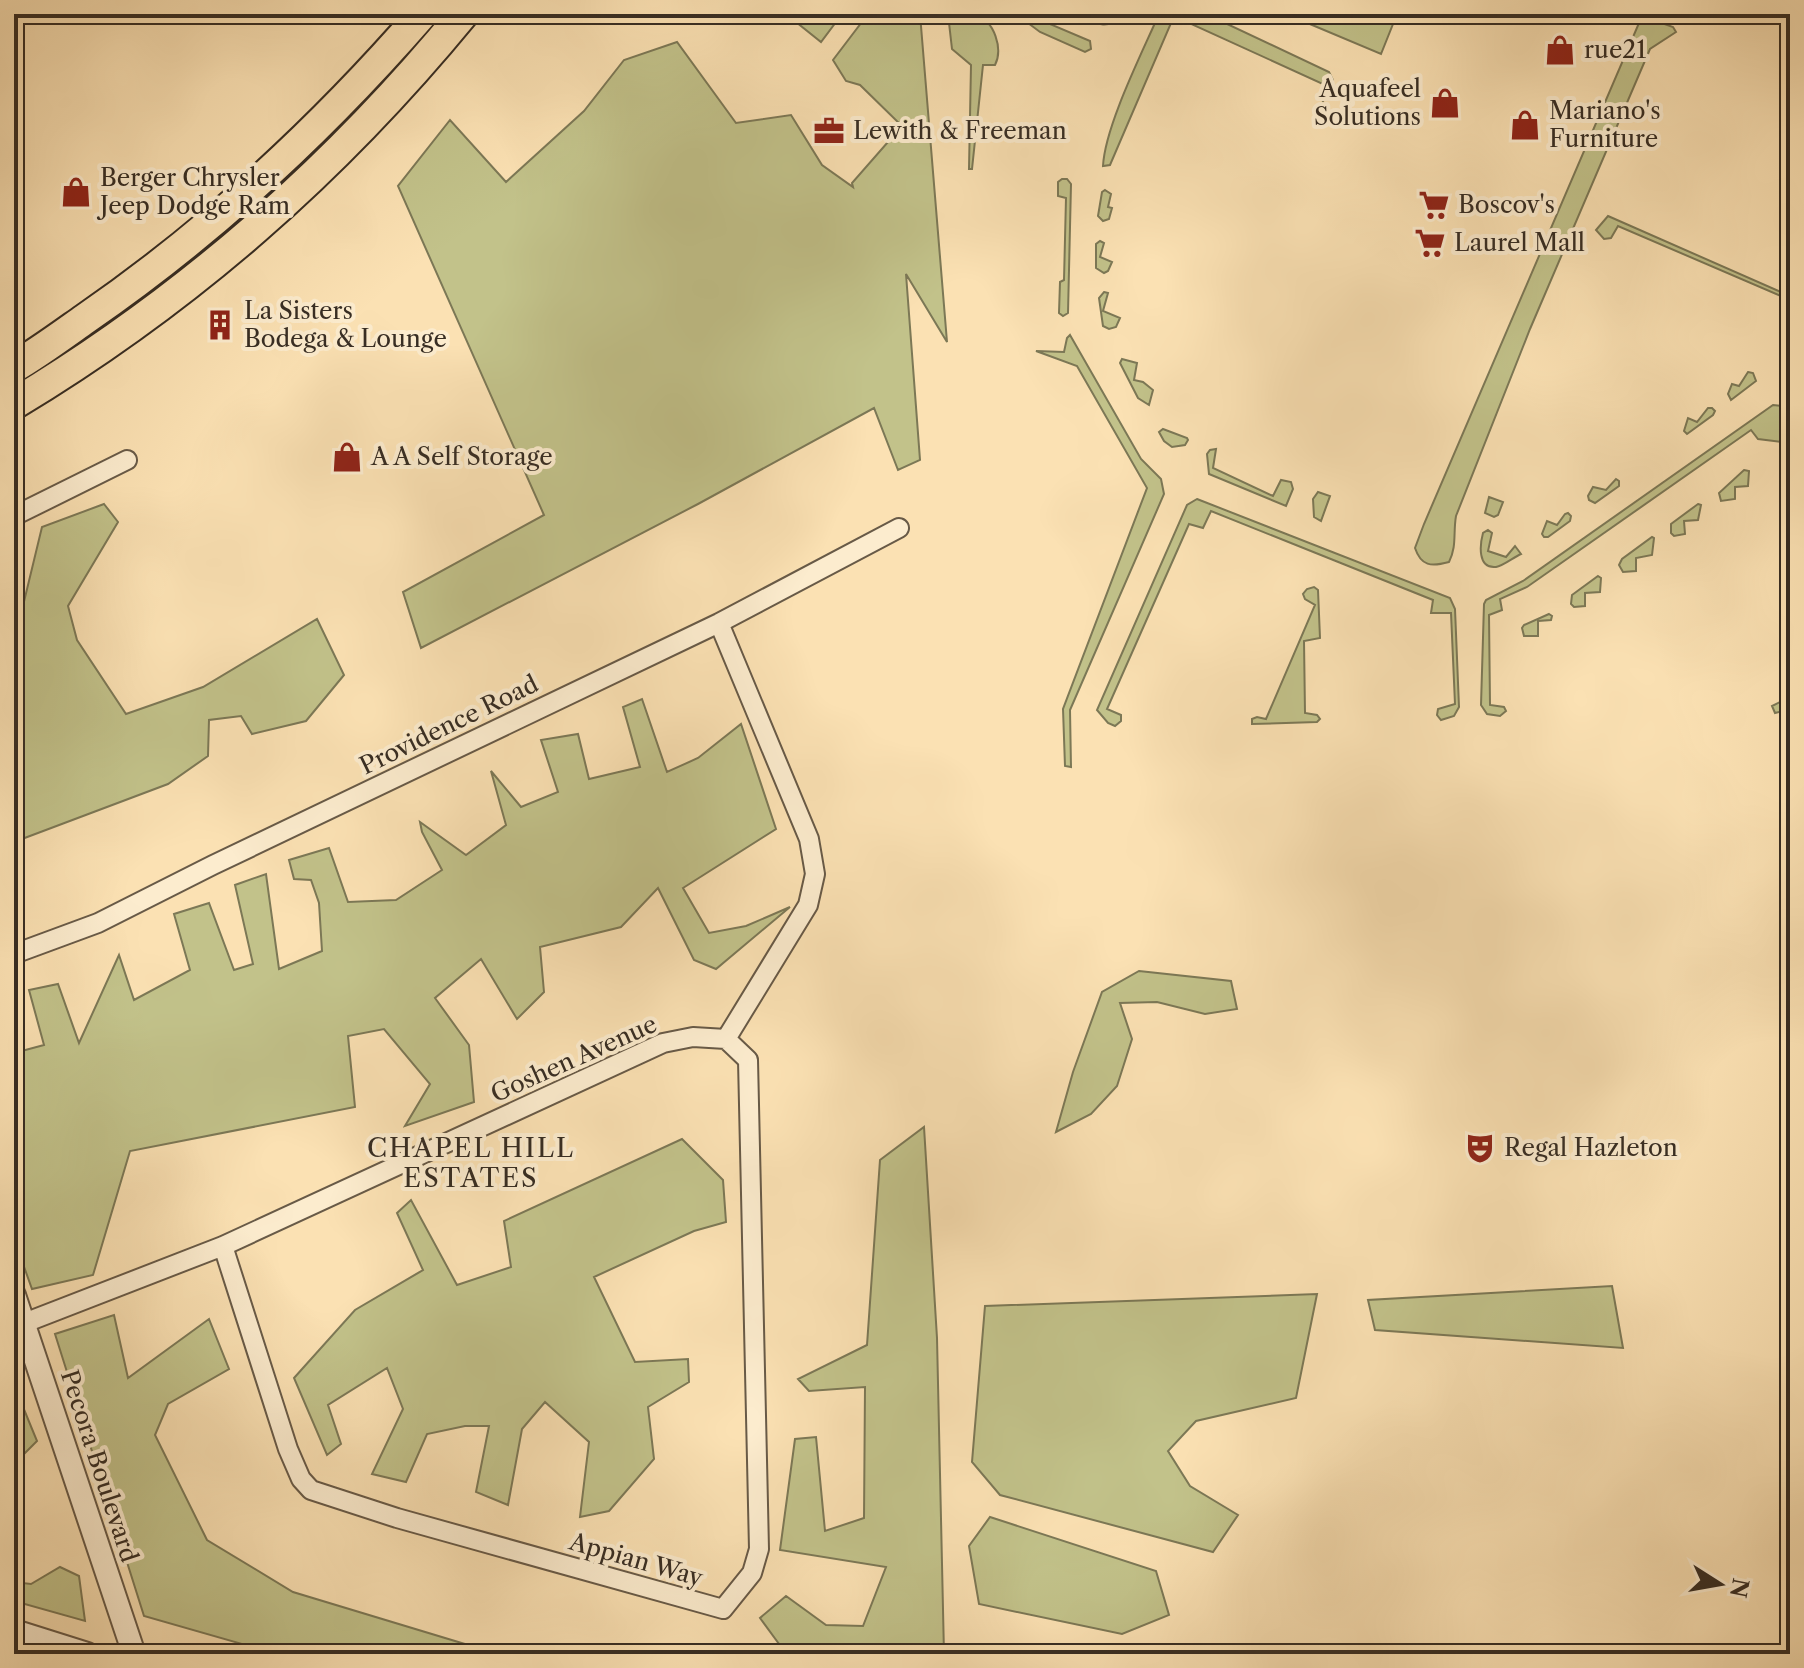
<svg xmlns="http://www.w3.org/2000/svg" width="1804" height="1668" viewBox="0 0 1804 1668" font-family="'Libre Caslon Text',serif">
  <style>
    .green { fill: #c2c28a; stroke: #7c7856; stroke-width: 2 }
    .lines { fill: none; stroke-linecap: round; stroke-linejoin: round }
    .minor-casing { stroke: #685a47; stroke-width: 22 }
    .tertiary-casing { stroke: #685a47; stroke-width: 26 }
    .trunk-casing { stroke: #372d23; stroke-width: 34 }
    .minor { stroke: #fcecce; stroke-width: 18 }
    .tertiary { stroke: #fcecce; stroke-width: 22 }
    .trunk { stroke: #fbe1b3; stroke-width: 30 }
    .labels { text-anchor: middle; stroke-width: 8; stroke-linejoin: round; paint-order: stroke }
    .poi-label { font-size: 24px; fill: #372d23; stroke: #fcecce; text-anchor: start }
    .street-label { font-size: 24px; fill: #372d23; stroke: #fcecce }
    .neighbourhood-label { font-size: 26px; letter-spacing: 2px; fill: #372d23; stroke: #fcecce }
  </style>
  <rect width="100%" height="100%" fill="#fbe1b3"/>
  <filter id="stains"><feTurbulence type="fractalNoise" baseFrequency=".0025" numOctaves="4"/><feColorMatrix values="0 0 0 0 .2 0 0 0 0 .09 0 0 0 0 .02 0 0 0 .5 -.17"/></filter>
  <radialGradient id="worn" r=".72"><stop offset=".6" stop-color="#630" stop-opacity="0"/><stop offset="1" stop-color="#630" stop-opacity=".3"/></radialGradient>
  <path class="green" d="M786,14H842L821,42Z
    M868,14H920L947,342L906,274L920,460L898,470L874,408L698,504L421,648L403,592L544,515L398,186L450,120L506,182L584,111L624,60L677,42L736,123L791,115L822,165L853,187L852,183L902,126L860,85L846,81L833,60Z
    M948,14C956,14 968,12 975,14C995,21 1003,49 995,65H983L972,169H969L971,65L952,49Z
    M1016,14H1035L1045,22L1090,41L1091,49L1085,52L1040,32Z
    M1075,14H1122C1108,33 1093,22 1075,14Z
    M1159,14H1206L1329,72L1333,80L1325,99L1323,101L1319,97L1323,84L1174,16L1110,165L1103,166C1105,126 1142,53 1159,14Z
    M1286,14H1397L1381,54Z
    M1642,16L1673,27L1676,32L1650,49L1530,329L1456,516C1453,533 1457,546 1449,562C1431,567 1421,566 1415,548L1424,524Z
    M1062,179H1067L1071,184L1068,313L1063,316L1059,313L1060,282L1064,280L1066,198L1058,196V182Z
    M1105,190L1111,194L1108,207L1112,208L1109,219L1103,221L1098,216L1102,192Z
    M1608,216L1790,296V300L1618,226L1611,238L1604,239L1596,230Z
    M1100,241L1104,243L1100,257L1112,262L1108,271L1104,273L1096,268V244Z
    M1104,292L1108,293L1103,311L1120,318L1116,327L1109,329L1103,326L1099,298Z
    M1070,335L1141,459L1161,479L1164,494L1070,710L1071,767L1065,766L1063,709L1147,488L1077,366L1036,351L1064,352L1067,338Z
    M1122,359L1137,363L1134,380L1143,382L1153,390L1149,405L1138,398L1120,363Z
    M1748,372L1753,373L1756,381L1731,400L1728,394L1732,384L1739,386Z
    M1773,405L1784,406L1790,414V709L1775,713L1772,706L1790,697L1782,442L1758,439L1751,430L1527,587L1500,599L1502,610L1489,615L1490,705L1504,707L1506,711L1500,716L1487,714L1481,705L1484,604L1486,600L1523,581Z
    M1708,408H1712L1715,411L1713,415L1687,434L1684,431L1688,418L1697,422Z
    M1163,429L1187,438L1188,440L1185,445L1172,447L1164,441L1159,432Z
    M1216,449L1213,468L1273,496L1281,480L1291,482L1293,489L1286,506L1209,474L1207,454L1210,450Z
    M1744,470L1749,471L1748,486L1735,487V499L1721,501L1719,493Z
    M1616,479L1619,481V486L1595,503L1589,500L1588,496L1593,487L1606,490Z
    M1318,492L1330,496L1321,521L1314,517L1313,499Z
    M1489,497L1503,502L1498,515L1494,517L1485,513Z
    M1197,499L1450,598L1455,609L1459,707L1454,716L1441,720L1437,715L1438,709L1455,704L1451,613H1431L1433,600L1211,511L1203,528L1189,524L1107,709L1121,715V721L1115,726L1108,723L1097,710L1187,505Z
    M104,504L118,522L68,606L77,640L126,714L203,687L317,619L344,675L306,721L252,734L241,716L209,720L208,756L168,784L14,842V643L42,527Z
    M1698,504L1701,505L1698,520L1684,521L1685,534L1674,536L1671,533V524Z
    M1568,513L1571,516L1570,521L1548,537H1544L1542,534L1547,521L1557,525L1565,514Z
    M1488,530L1492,533L1488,551L1506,557L1515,546L1521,554C1514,557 1503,566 1496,567C1477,569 1480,544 1483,533Z
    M1652,537L1654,538L1652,555L1636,558V571L1623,572L1619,565L1622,559Z
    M1598,576L1601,578L1600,592L1585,593V606L1574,607L1571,604L1572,595Z
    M1314,587L1318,590L1320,638L1304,641L1305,713L1317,715L1320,719L1317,722L1252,724V719L1257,717L1266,719L1315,605L1305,599L1303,594L1307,589Z
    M1549,614L1552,616L1551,620L1538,621V636H1524L1522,628L1524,625Z
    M642,699L667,772L698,758L741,724L776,829L683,888L709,933L746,926L790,907L716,969L694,960L658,888L621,927L540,947L544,992L517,1019L481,959L435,998L469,1045L474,1102L405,1126L430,1084L384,1029L348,1036L355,1107L130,1151L93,1275L32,1289L14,1239V1053L44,1045L29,990L58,984L79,1043L119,955L134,1000L190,970L174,914L209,903L234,970L253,964L235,885L266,874L279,969L322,951L319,903L311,880L294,879L289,860L329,848L348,902L396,900L442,870L422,832L420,822L466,855L506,825L491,771L521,807L558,792L541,740L578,734L589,779L640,767L623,707Z
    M1139,971L1231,981L1237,1009L1205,1014L1157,1002L1120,1003L1132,1039L1117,1086L1091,1114L1056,1132L1073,1072L1102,992Z
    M924,1127L937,1338L944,1654H796L782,1648L760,1618L786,1596L826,1625L863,1626L886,1567L780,1550L795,1439L816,1437L825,1531L864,1518L865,1387L809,1391L798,1379L867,1345L880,1160Z
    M682,1139L723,1180L726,1222L694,1231L594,1277L635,1362L688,1359L689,1382L648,1407L654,1459L609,1511L580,1517L589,1442L545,1402L522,1429L508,1505L476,1492L489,1426H465L427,1434L406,1482L372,1474L403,1409L387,1368L328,1405L341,1444L327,1455L294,1378L355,1310L423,1270L397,1213L411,1200L457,1285L511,1267L504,1221Z
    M1612,1286L1623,1348L1375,1330L1368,1300Z
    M1317,1294L1296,1398L1196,1421L1168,1451L1190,1486L1238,1515L1213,1552L1000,1495L972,1462L985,1306Z
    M114,1315L128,1378L209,1319L229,1369L168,1404L155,1435L207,1540L293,1592L498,1654H277L144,1616L55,1334Z
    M14,1385L37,1441L14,1464Z
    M990,1517L1156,1571L1169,1615L1122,1634L979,1604L969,1546Z
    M60,1567L79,1576L85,1621L14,1601V1582L31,1584Z"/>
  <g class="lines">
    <g class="minor-casing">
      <path id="minor" d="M14,516L127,460
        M719,623L809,839L815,874L808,905L726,1039
        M14,954L98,923L213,865L719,623L899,528
        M223,1246L288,1449L301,1479L311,1490L397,1518L723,1609L752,1573L759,1549L748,1060L726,1039
        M14,1327L223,1246L663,1043L693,1037L726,1039"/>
    </g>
    <g class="tertiary-casing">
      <path id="tertiary" d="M14,1295L134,1654
        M14,1631L87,1654"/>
    </g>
    <g class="trunk-casing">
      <path id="trunk" d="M14,367C38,353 61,336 85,319C210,233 322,129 422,14
        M14,404C188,299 334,171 463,14"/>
    </g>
    <use href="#minor" class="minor"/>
    <use href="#tertiary" class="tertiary"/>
    <use href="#trunk" class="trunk"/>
  </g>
  <defs>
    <g id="shop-bare" transform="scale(2.4)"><path d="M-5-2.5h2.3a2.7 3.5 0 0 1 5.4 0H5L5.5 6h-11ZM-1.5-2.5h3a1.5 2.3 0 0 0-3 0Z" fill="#8f2418" stroke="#fcecce" stroke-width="2.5" paint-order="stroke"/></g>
    <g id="office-bare" transform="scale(2.4)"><path d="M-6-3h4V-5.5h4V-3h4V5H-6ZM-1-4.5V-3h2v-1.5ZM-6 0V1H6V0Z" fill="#8f2418" stroke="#fcecce" stroke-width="2.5" paint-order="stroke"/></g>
    <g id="supermarket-bare" transform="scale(2.4)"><path d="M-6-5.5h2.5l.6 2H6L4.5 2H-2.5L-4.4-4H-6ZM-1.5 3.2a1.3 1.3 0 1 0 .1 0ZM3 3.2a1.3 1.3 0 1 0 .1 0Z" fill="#8f2418" stroke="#fcecce" stroke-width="2.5" paint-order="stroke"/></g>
    <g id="building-bare" transform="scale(2.4)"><path d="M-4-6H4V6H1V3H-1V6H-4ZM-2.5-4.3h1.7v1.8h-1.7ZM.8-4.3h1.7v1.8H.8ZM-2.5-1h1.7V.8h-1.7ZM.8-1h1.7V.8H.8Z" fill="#8f2418" stroke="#fcecce" stroke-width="2.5" paint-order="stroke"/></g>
    <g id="theatre-bare" transform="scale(2.4)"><path d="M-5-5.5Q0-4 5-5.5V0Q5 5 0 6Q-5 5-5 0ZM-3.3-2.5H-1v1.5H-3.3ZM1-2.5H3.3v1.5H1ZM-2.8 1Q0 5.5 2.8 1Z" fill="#8f2418" stroke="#fcecce" stroke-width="2.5" paint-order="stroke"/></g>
  </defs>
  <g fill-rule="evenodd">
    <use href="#shop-bare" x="1560" y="50"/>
    <use href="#shop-bare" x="1445" y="103"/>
    <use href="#shop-bare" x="1525" y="125"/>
    <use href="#office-bare" x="829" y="131"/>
    <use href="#shop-bare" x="76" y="192"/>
    <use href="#supermarket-bare" x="1434" y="205"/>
    <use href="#supermarket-bare" x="1430" y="243"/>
    <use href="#building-bare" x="220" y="325"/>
    <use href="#shop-bare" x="347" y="457"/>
    <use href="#theatre-bare" x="1480" y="1148"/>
  </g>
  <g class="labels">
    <g class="poi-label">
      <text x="1584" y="58">rue21</text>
      <text x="1421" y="97" text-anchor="end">Aquafeel<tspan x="1421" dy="28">Solutions</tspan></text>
      <text x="1549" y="119">Mariano's<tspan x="1549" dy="28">Furniture</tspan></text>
      <text x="853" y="139">Lewith &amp; Freeman</text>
      <text x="100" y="186">Berger Chrysler<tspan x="100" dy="28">Jeep Dodge Ram</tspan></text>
      <text x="1458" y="213">Boscov's</text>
      <text x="1454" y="251">Laurel Mall</text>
      <text x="244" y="319">La Sisters<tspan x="244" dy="28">Bodega &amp; Lounge</tspan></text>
      <text x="371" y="465">A A Self Storage</text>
      <text x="1504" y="1156">Regal Hazleton</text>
    </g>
    <g class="street-label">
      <text transform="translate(449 725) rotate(-26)" y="8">Providence Road</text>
      <text transform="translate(574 1059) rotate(-24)" y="8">Goshen Avenue</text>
      <text transform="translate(99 1466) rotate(72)" y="8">Pecora Boulevard</text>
      <text transform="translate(636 1560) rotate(16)" y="8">Appian Way</text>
    </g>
    <g class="neighbourhood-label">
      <text x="471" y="1157">CHAPEL HILL<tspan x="471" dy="30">ESTATES</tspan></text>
    </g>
  </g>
  <rect width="1804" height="1668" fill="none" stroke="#fbe1b3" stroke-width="48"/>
  <rect x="16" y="16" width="1772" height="1636" fill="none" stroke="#372d23" stroke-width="4"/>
  <rect x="24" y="24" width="1756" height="1620" fill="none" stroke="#372d23" stroke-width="2"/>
  <g transform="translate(1720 1584) rotate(101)" stroke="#fcecce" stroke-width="6" paint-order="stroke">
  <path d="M0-6L14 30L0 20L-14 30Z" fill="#372d23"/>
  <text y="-12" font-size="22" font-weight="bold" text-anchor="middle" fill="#372d23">N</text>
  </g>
  <rect width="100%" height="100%" filter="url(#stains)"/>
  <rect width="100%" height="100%" fill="url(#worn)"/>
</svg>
